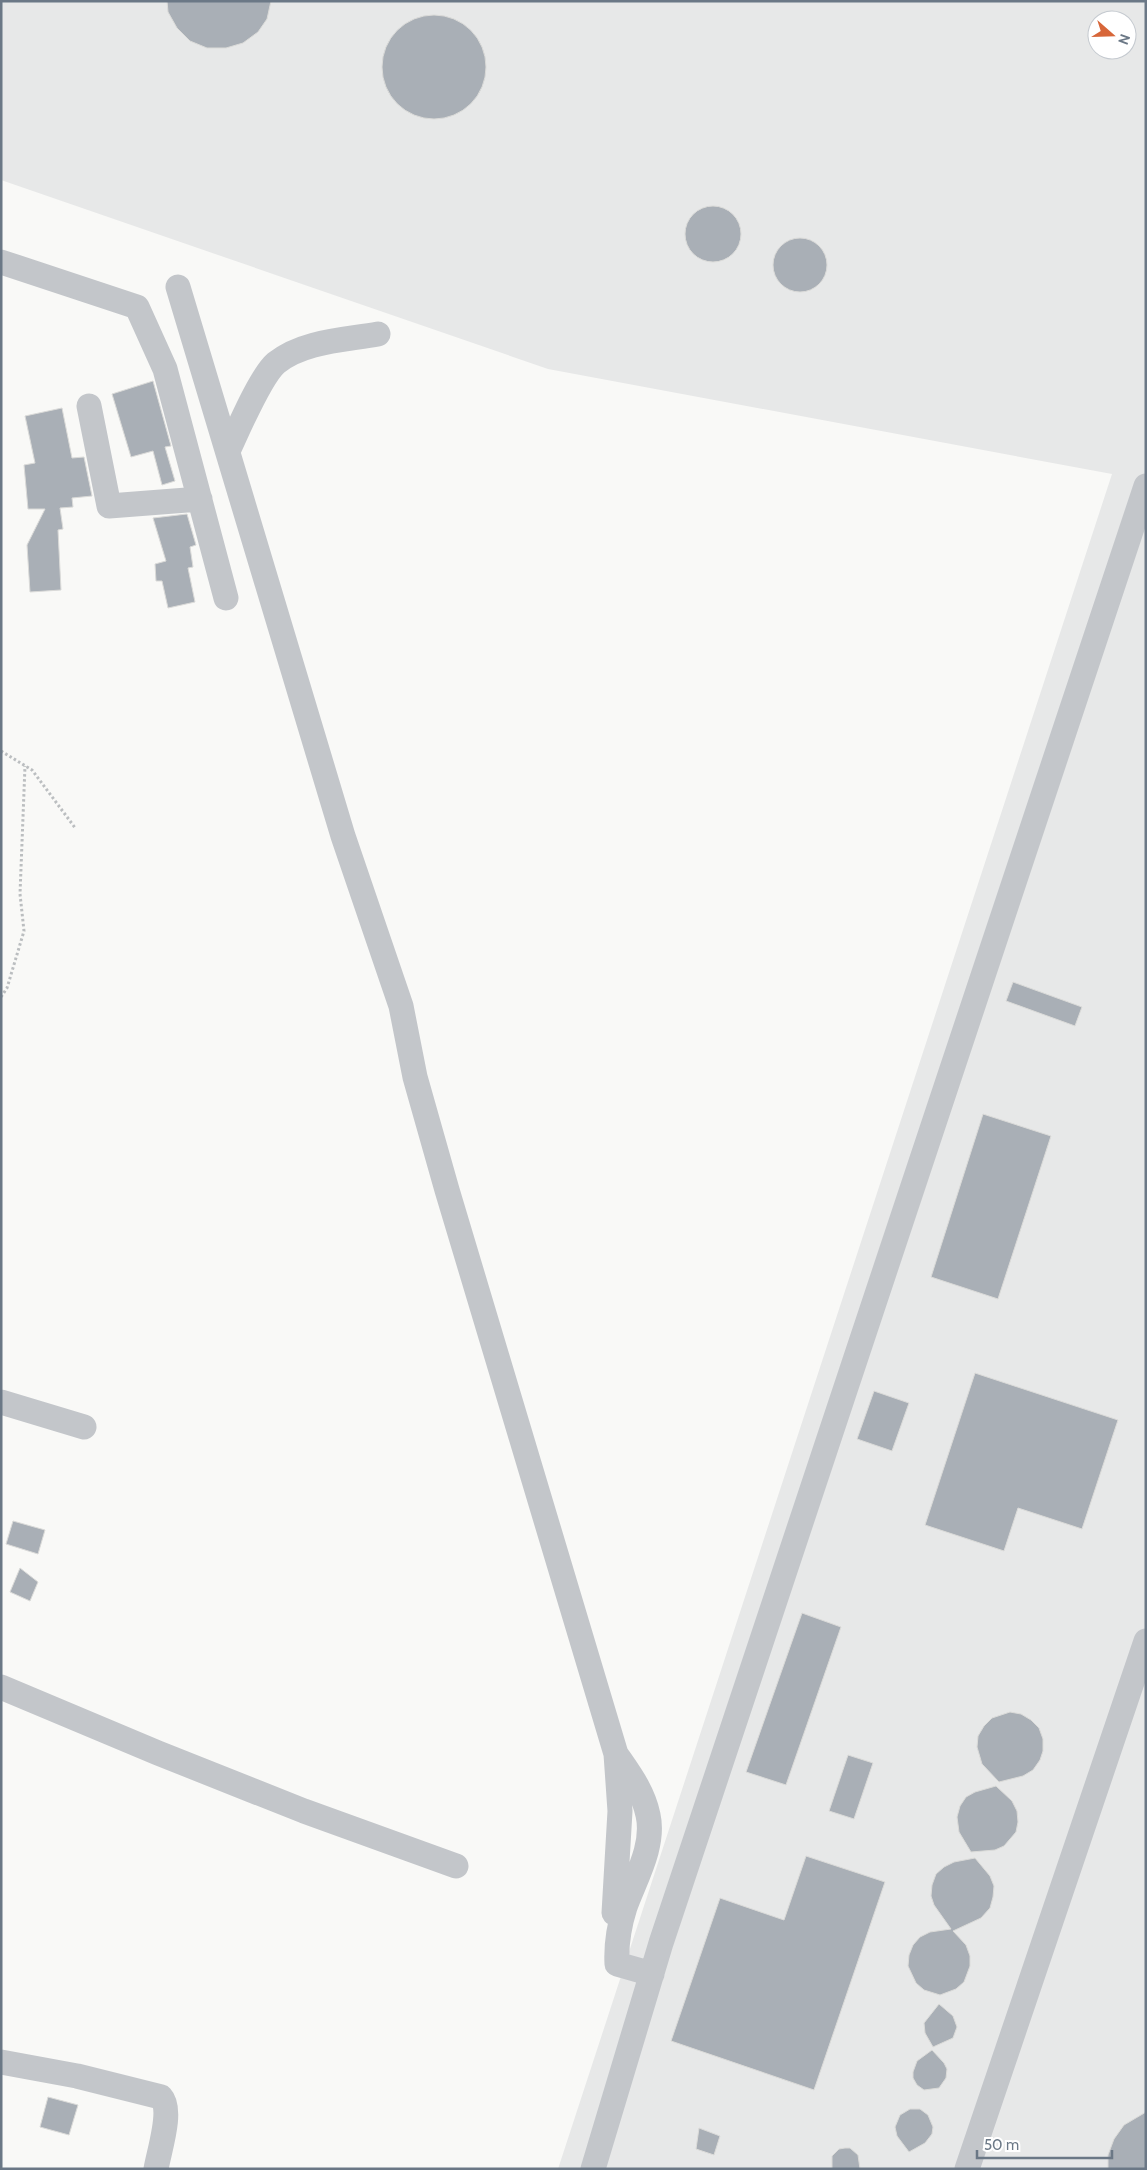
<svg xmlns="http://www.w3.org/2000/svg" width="1147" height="2170" viewBox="0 0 1147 2170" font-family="Cabin,sans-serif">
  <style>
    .built { fill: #e7e8e8; fill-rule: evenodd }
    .building { fill: #a9afb6; stroke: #dbdbd9 }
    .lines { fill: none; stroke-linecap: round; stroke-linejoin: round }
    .path { stroke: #bbbec0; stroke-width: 3; stroke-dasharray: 2.5 2.5; stroke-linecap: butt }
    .minor { stroke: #c3c6ca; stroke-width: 25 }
  </style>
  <rect width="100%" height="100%" fill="#f9f9f7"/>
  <path class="built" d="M1,1H1146V2169H558L1112,474L548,369L1,180ZM1097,20H1127V50H1097Z"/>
  <path class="building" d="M167,1H271L267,19L258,32L243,43L226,48H207L190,41L177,28L168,12Z
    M382 67a52 52 0 1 1 104 0a52 52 0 1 1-104 0Z
    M685 234a28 28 0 1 1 56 0a28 28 0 1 1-56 0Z
    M773 265a27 27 0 1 1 54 0a27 27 0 1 1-54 0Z
    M153,381L171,446L165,447L175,481L162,485L153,451L131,457L112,394Z
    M62,408L72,458L84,457L92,496L72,498L73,507L60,508L63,529L58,530L61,590L30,592L27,545L45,509H28L24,465L35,463L25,416Z
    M187,514L196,545L190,547L193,567L188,568L195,602L168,608L162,581H156L155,564L166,561L153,518Z
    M1013,982L1082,1007L1075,1026L1006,1001Z
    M983,1114L1051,1136L998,1299L931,1277Z
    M975,1373L1118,1420L1082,1529L1018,1508L1004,1551L925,1525Z
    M874,1391L909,1403L892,1451L857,1439Z
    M13,1521L45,1530L38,1554L6,1544Z
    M20,1568L38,1582L30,1601L10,1592Z
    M802,1613L841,1627L786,1785L746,1772Z
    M1010,1712L1021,1714L1031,1720L1039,1728L1043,1739V1751L1040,1760L1033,1770L1023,1776L999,1782L982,1764L977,1747L978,1736L984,1726L992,1718Z
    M848,1755L873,1763L854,1819L829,1811Z
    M996,1786L1012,1801L1017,1811L1018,1822L1016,1832L1004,1846L995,1850L971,1852L959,1832L957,1817L960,1806L966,1797L975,1792Z
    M806,1856L885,1882L814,2090L671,2041L720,1898L784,1920Z
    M975,1858L990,1876L994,1886L993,1897L990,1908L981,1918L953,1931L966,1945L970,1956V1966L964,1982L956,1989L940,1995L924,1990L916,1983L908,1966L909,1955L913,1945L920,1937L930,1932L951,1929L934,1905L931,1896L932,1885L936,1874L944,1867L954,1862Z
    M939,2004L953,2016L957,2027L953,2038L933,2047L925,2033L924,2023Z
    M932,2050L944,2063L947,2069L946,2078L939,2088L924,2090L917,2085L913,2078V2072L917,2061Z
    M48,2097L78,2105L69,2135L40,2127Z
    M910,2109H920L928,2115L933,2127L932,2134L925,2143L909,2152L897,2136L895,2127L900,2115Z
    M1146,2112V2169H1108V2155L1114,2139L1124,2125Z
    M699,2128L720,2136L714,2155L696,2149Z
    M845,2148H850L858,2155L860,2169H832V2156L839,2149Z"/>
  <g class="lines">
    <path class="path" d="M1,751L32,770L76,829
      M1,997L7,988L24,931L20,894L25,766"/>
    <path class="minor" d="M1,262L137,307L165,369L226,598
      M178,287L343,836L401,1006L415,1077L447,1190L616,1754C629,1773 643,1791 648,1815C655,1846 635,1879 625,1907C619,1926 616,1945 617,1964L652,1974
      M89,406L109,506L200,499
      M228,451C238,430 260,377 276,363C303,341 345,340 378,334
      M1,1402L84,1427
      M1,1687L158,1753L304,1811L456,1866
      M614,1913L620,1811L616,1754
      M1,2062L77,2076L161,2097C173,2110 159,2151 156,2169
      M593,2169L661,1943L1146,486
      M967,2169L1146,1641"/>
  </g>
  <rect width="1147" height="2170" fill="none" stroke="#6b7886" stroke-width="5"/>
  <g transform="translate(1112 35) rotate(110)"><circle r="24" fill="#ffffff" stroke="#c4c9cf"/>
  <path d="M0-4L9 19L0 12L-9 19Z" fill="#d76639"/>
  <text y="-8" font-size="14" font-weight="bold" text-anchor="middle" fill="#6b7886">N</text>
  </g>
  <path d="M977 2150v8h135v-8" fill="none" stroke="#6b7886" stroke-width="2.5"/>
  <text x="984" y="2150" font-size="15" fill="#6b7886" stroke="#ffffff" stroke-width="4" paint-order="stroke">50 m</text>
</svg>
